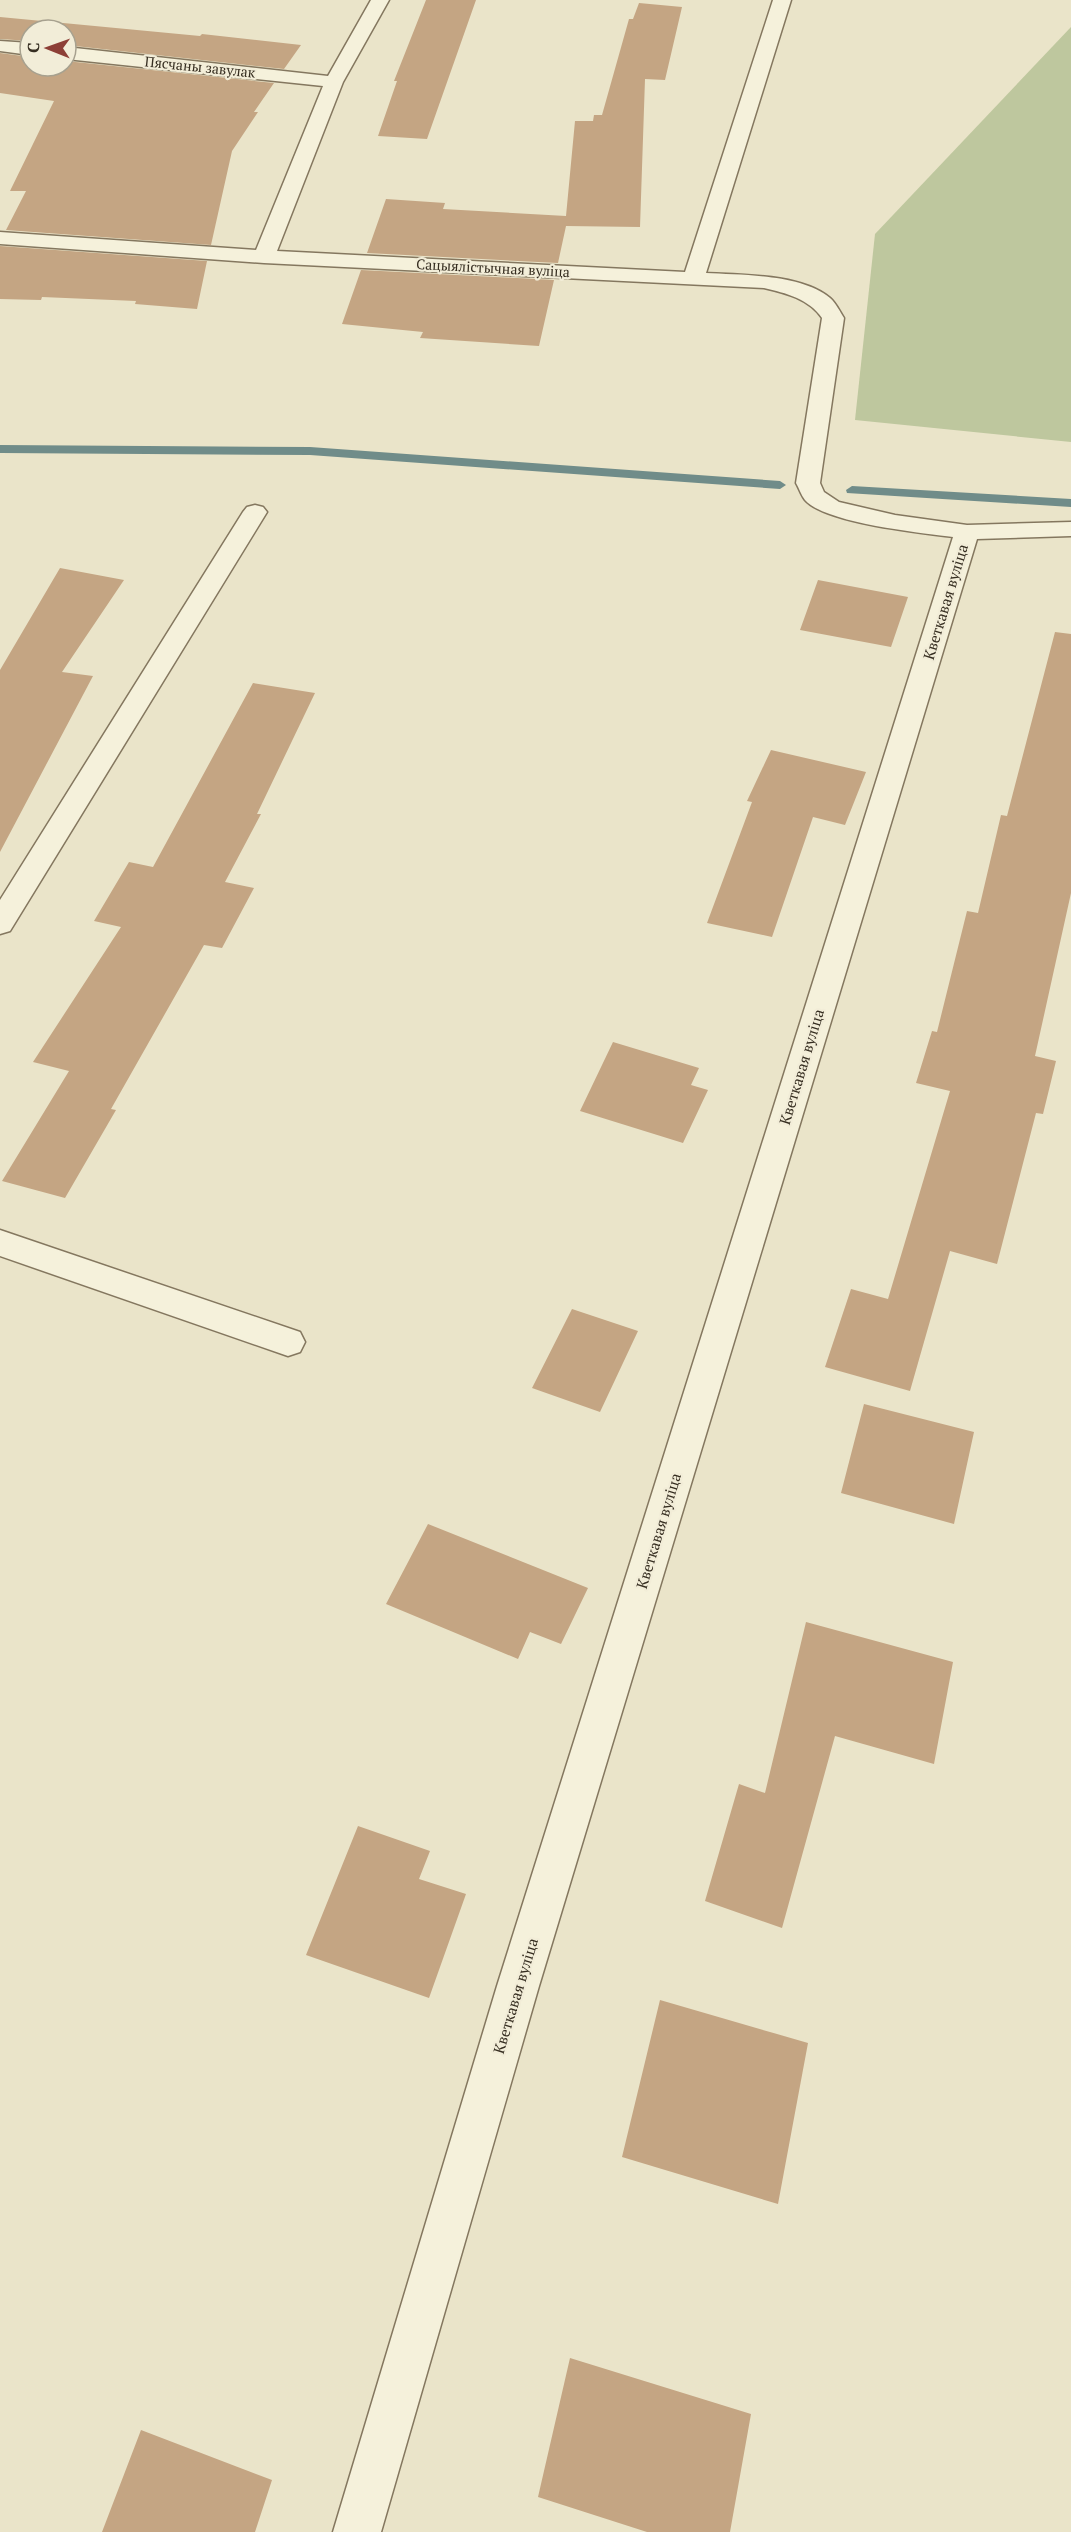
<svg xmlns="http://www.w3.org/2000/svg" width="1071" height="2532" viewBox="0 0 1071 2532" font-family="'PT Serif',serif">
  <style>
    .green { fill: #bec79e }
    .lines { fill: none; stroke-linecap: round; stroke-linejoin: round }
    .stream { fill: #708c89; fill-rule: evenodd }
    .building { fill: #c4a583 }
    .minor-casing { stroke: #84775f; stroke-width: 3 }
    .minor { fill: #f5f1db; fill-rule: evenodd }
    .labels { text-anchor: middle; stroke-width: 4.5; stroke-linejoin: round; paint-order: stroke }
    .far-street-label { font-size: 14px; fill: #362e21; stroke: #f2edd8 }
    .street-label { font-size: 15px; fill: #362e21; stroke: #f2edd8 }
  </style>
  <rect width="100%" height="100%" fill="#eae4c9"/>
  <path class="green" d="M1071,27V442L855,420L875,234Z"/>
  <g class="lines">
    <path class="stream" d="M0,445L310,447L780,481L786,485L780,489L310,455L0,453Z
      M852,486L1071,499V507L847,493L846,490Z"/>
  </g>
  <path class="building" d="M426,0H476L427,139L378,136L397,81H394Z
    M639,3L682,7L665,80L645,79L640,227L566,226L558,263L367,253L386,199L445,203L443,209L566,216L575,121H593L594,115H602L629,19H633Z
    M0,17L200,36L202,34L301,45L284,69L66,45V30H30V41L0,39Z
    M0,53L30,57V66H66V61L274,83L254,112H258L232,151L211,245L6,230L26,191H10L54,101L0,93Z
    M0,246L207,261L197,309L135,304L136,301L42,297L41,300L0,299Z
    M361,270L554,280L539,346L420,338L423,332L342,324Z
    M60,568L124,580L62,672L93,676L0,852V670Z
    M818,580L908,597L891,647L800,630Z
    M1055,632L1071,634V893L1035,1056L1056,1061L1043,1114L1036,1113L997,1264L950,1251L910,1391L825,1367L851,1289L888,1299L950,1091L916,1083L932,1031L937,1032L967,911L978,913L1001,815L1007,816Z
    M253,683L315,693L257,814H261L225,882L254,888L222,948L204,945L111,1109L116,1110L65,1198L2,1181L69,1071L33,1062L121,927L94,921L129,862L153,867Z
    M771,750L866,772L845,825L813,817L772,937L707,923L752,802L747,801Z
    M613,1042L699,1068L691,1085L708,1090L683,1143L580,1111Z
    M572,1309L638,1331L600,1412L532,1388Z
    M864,1404L974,1432L954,1524L841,1493Z
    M428,1524L588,1588L561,1644L530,1632L518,1659L386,1604Z
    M806,1622L953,1662L934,1764L835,1736L782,1928L705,1901L739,1784L765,1793Z
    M358,1826L430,1851L419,1879L466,1894L429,1998L306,1955Z
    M660,2000L808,2043L778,2204L622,2157Z
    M570,2358L751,2414L730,2532H647L538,2497Z
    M141,2430L272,2480L255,2532H102Z"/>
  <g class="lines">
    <g class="minor-casing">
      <path id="minor" d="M371,0H389L343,82L277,251L685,272L773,0H791L706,273C742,275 802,274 830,298C836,303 840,312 844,318L820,483L824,492L839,502L895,515L967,525L1071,522V536L977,539L539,1986L381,2532H333L497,1986L953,537C921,533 825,523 805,500C801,495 799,488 796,483L822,318C809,299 786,293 764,288L264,263L0,244V232L256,250L323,86L66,59V47L328,76Z
        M0,41L30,43V55L0,51Z
        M255,505L263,507L267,512L10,931L0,934V900L243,512L247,507Z
        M0,1230L300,1332L305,1342L300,1352L288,1356L0,1256Z"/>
    </g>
    <use href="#minor" class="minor"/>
  </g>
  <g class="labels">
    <g class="far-street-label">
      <text transform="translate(200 67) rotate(6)" y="5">Пясчаны завулак</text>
      <text transform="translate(493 268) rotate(3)" y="5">Сацыялістычная вуліца</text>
    </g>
    <g class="street-label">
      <text transform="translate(946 602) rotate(-73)" y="5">Кветкавая вуліца</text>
      <text transform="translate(802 1067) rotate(-73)" y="5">Кветкавая вуліца</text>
      <text transform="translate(659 1531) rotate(-73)" y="5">Кветкавая вуліца</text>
      <text transform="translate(516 1996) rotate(-73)" y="5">Кветкавая вуліца</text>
    </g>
  </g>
  <g transform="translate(48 48) rotate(271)"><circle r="28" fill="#f2edd8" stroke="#a7a18f" stroke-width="1.5"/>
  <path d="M0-4.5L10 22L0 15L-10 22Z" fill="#8d3f36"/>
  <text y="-9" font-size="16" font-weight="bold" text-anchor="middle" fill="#362e21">С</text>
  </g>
</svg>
